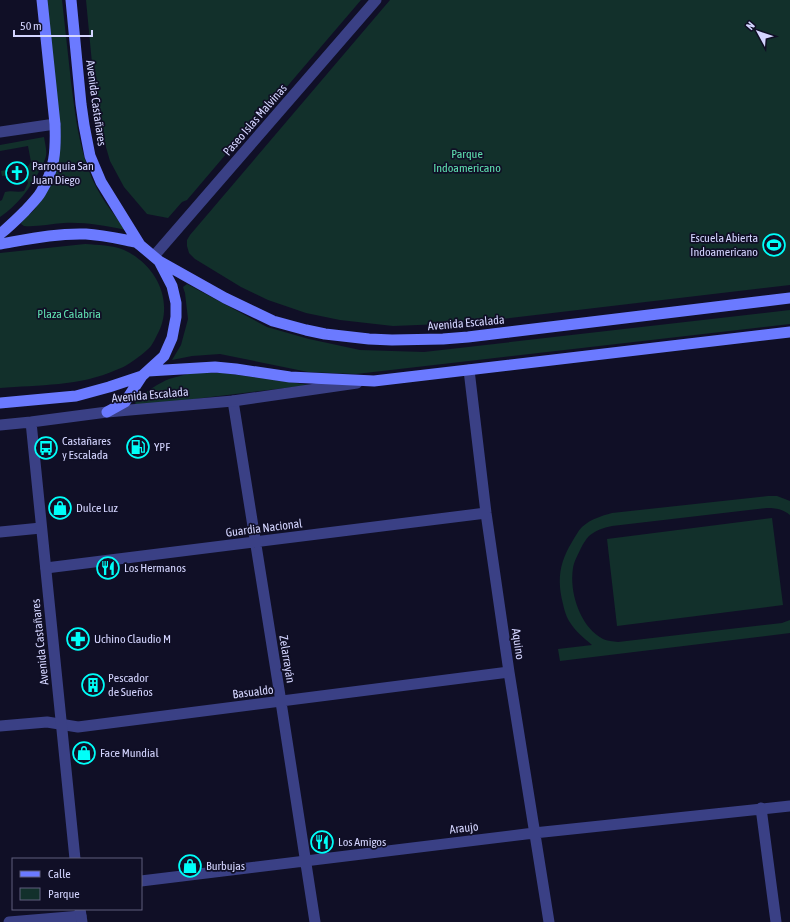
<svg xmlns="http://www.w3.org/2000/svg" width="790" height="922" viewBox="0 0 790 922" font-family="'Asap Condensed',sans-serif">
  <style>
    .green { fill: #12302b }
    .lines { fill: none; stroke-linecap: round; stroke-linejoin: round }
    .minor { stroke: #3a4085; stroke-width: 11 }
    .tertiary { stroke: #3a4085; stroke-width: 11 }
    .secondary { stroke: #6b7aff; stroke-width: 11 }
    .labels { text-anchor: middle; stroke-width: 3.5; stroke-linejoin: round; paint-order: stroke }
    .street-label { font-size: 12px; fill: #d4d5ff; stroke: #100f26 }
    .park-label { font-size: 12px; fill: #5fe0b0; stroke: #100f26 }
    .poi-label { font-size: 12px; fill: #d4d5ff; stroke: #100f26; text-anchor: start }
  </style>
  <rect width="100%" height="100%" fill="#100f26"/>
  <path class="green" d="M46,0H62C65,27 68,54 71,82C75,112 78,142 89,171C97,193 111,211 126,230C106,226 85,222 64,223C50,224 37,227 24,226L21,224C23,218 30,215 34,210C42,200 47,188 54,177Z
    M86,0H361L261,117L238,140L187,200L182,202L168,218L147,214L124,187L110,161L101,130L95,95Z
    M390,0H790V285L494,320L443,324L393,326L340,320L306,313L268,300L241,287L195,259L189,253L187,246V240L190,235Z
    M44,137C45,144 48,153 45,159C44,163 42,166 40,170C30,188 17,206 0,217V201L2,200L5,192C12,190 17,193 24,191L28,183L26,176L21,171L12,172L10,175L2,176L1,171L28,166L31,162L28,146L0,151V145Z
    M85,244C98,245 112,245 124,250C157,265 175,303 157,335C155,339 153,343 151,346C147,351 135,360 130,363C126,366 121,368 116,370C81,386 38,385 0,388V253Z
    M187,284L267,327L309,339L360,350L424,352L790,310V324L356,374L308,372L220,354L192,356L172,360L181,345L188,319L185,293L183,287Z
    M191,373H223L310,385L137,406L135,403C139,395 161,382 169,379C176,377 184,375 191,373Z
    M768,496H777L790,501V515C783,509 776,508 767,508L612,526C603,528 596,530 589,536C586,539 583,544 581,548C578,555 574,561 573,568C569,592 580,627 603,639C607,641 613,641 618,642L782,623L790,620V633L560,661L558,649L592,645C584,638 575,631 569,621C566,616 564,609 563,604C557,581 559,563 572,542C575,537 578,531 582,527C591,519 601,516 612,513Z
    M772,518L783,605L617,626L607,539Z"/>
  <g class="lines">
    <path class="minor" d="M0,132L55,124
      M154,256L376,0
      M469,370L486,513L509,672L549,922
      M233,401L281,702L315,922
      M0,532L41,528
      M46,568L486,513
      M0,726L47,722L78,727L509,672
      M761,808L776,922
      M141,881L534,833L790,806
      M9,922L81,916"/>
    <path class="tertiary" d="M31,422L75,859
      M0,425L31,422L107,412L233,401L357,383
      M80,909L82,922"/>
    <path class="secondary" d="M71,0L81,104L84,125L90,156L101,182L140,245
      M0,234C9,227 17,219 25,211C30,205 37,199 41,192C55,169 56,151 55,124L42,0
      M0,244C29,239 57,233 86,234C103,235 120,239 136,242L140,245L159,261L172,286L176,303V317L172,338L164,356L142,376L125,402L107,412
      M159,261L225,298L273,321L306,330L325,334L369,339L392,340L443,339L468,337L790,298
      M148,371L215,367L236,369L290,377L374,381L790,332
      M0,403L76,396L109,387L142,376"/>
  </g>
  <defs>
    <g id="church-ring" transform="scale(1.15)"><circle r="9.5" fill="#100f26" stroke="#00fff9" stroke-width="1.5"/><path d="M-1.2-6h2.4v3.5h3.3v2.4h-3.3V6h-2.4V-.1h-3.3v-2.4h3.3Z" fill="#00fff9"/></g>
    <g id="stadium-ring" transform="scale(1.15)"><circle r="9.5" fill="#100f26" stroke="#00fff9" stroke-width="1.5"/><path d="M0-5a6.5 5 0 1 0 0 10a6.5 5 0 1 0 0-10ZM-3.5-1.8h7v3.6h-7Z" fill="#00fff9"/></g>
    <g id="fuel-ring" transform="scale(1.15)"><circle r="9.5" fill="#100f26" stroke="#00fff9" stroke-width="1.5"/><path d="M-5.5-6h7V0h2V4h1.3V-2.5L3-4.5l.8-.8L6-3V5H2.5V1h-1V6h-7ZM-4.2-4.7v3.2H.2V-4.7Z" fill="#00fff9"/></g>
    <g id="bus-ring" transform="scale(1.15)"><circle r="9.5" fill="#100f26" stroke="#00fff9" stroke-width="1.5"/><path d="M-5-6H5V4H4V6H2V4H-2V6H-4V4H-5ZM-3.5-4V0h7V-4ZM-3.5 1.2v1.5H-2V1.2ZM2 1.2v1.5H3.5V1.2Z" fill="#00fff9"/></g>
    <g id="shop-ring" transform="scale(1.15)"><circle r="9.5" fill="#100f26" stroke="#00fff9" stroke-width="1.5"/><path d="M-5-2.5h2.3a2.7 3.5 0 0 1 5.4 0H5L5.5 6h-11ZM-1.5-2.5h3a1.5 2.3 0 0 0-3 0Z" fill="#00fff9"/></g>
    <g id="restaurant-ring" transform="scale(1.15)"><circle r="9.5" fill="#100f26" stroke="#00fff9" stroke-width="1.5"/><path d="M-5-6h1v4h1v-4h1v4h1v-4h1v5L-1.5 .5V6h-2V.5L-5-1ZM5-6V6H3V1.5H1.5Q1.5-4 5-6Z" fill="#00fff9"/></g>
    <g id="pharmacy-ring" transform="scale(1.15)"><circle r="9.5" fill="#100f26" stroke="#00fff9" stroke-width="1.5"/><path d="M-2-6h4v4h4v4h-4v4h-4v-4h-4v-4h4Z" fill="#00fff9"/></g>
    <g id="building-ring" transform="scale(1.15)"><circle r="9.5" fill="#100f26" stroke="#00fff9" stroke-width="1.5"/><path d="M-4-6H4V6H1V3H-1V6H-4ZM-2.5-4.3h1.7v1.8h-1.7ZM.8-4.3h1.7v1.8H.8ZM-2.5-1h1.7V.8h-1.7ZM.8-1h1.7V.8H.8Z" fill="#00fff9"/></g>
  </defs>
  <g fill-rule="evenodd">
    <use href="#church-ring" x="17" y="173"/>
    <use href="#stadium-ring" x="774" y="245"/>
    <use href="#fuel-ring" x="138" y="447"/>
    <use href="#bus-ring" x="46" y="448"/>
    <use href="#shop-ring" x="60" y="508"/>
    <use href="#restaurant-ring" x="108" y="568"/>
    <use href="#pharmacy-ring" x="78" y="639"/>
    <use href="#building-ring" x="93" y="685"/>
    <use href="#shop-ring" x="84" y="753"/>
    <use href="#restaurant-ring" x="322" y="842"/>
    <use href="#shop-ring" x="190" y="866"/>
  </g>
  <g class="labels">
    <g class="street-label">
      <text transform="translate(96 103) rotate(82)" y="4">Avenida Castañares</text>
      <text transform="translate(255 120) rotate(-49)" y="4">Paseo Islas Malvinas</text>
      <text transform="translate(466 323) rotate(-5)" y="4">Avenida Escalada</text>
      <text transform="translate(150 395) rotate(-5)" y="4">Avenida Escalada</text>
      <text transform="translate(264 528) rotate(-7)" y="4">Guardia Nacional</text>
      <text transform="translate(40 642) rotate(-96)" y="4">Avenida Castañares</text>
      <text transform="translate(518 644) rotate(82)" y="4">Aquino</text>
      <text transform="translate(287 659) rotate(81)" y="4">Zelarrayán</text>
      <text transform="translate(253 692) rotate(-7)" y="4">Basualdo</text>
      <text transform="translate(464 828) rotate(-7)" y="4">Araujo</text>
    </g>
    <g class="park-label">
      <text x="467" y="158">Parque<tspan x="467" dy="14">Indoamericano</tspan></text>
      <text x="69" y="318">Plaza Calabria</text>
    </g>
    <g class="poi-label">
      <text x="32" y="170">Parroquia San<tspan x="32" dy="14">Juan Diego</tspan></text>
      <text x="758" y="242" text-anchor="end">Escuela Abierta<tspan x="758" dy="14">Indoamericano</tspan></text>
      <text x="62" y="445">Castañares<tspan x="62" dy="14">y Escalada</tspan></text>
      <text x="154" y="451">YPF</text>
      <text x="76" y="512">Dulce Luz</text>
      <text x="124" y="572">Los Hermanos</text>
      <text x="94" y="643">Uchino Claudio M</text>
      <text x="108" y="682">Pescador<tspan x="108" dy="14">de Sueños</tspan></text>
      <text x="100" y="757">Face Mundial</text>
      <text x="338" y="846">Los Amigos</text>
      <text x="206" y="870">Burbujas</text>
    </g>
  </g>
  <rect x="12" y="858" width="130" height="52" fill="#100f26" stroke="#5e5e7d"/>
  <rect x="20" y="871" width="20" height="6" fill="#6b7aff" stroke="#5e5e7d"/>
  <text x="48" y="878" font-size="12" fill="#d4d5ff">Calle</text>
  <rect x="20" y="888" width="20" height="12" fill="#12302b" stroke="#5e5e7d"/>
  <text x="48" y="898" font-size="12" fill="#d4d5ff">Parque</text>
  <g transform="translate(758 32) rotate(310)" stroke="#100f26" stroke-width="3" paint-order="stroke">
  <path d="M0-3L7 15L0 10L-7 15Z" fill="#d4d5ff"/>
  <text y="-6" font-size="11" font-weight="bold" text-anchor="middle" fill="#d4d5ff">N</text>
  </g>
  <path d="M14 30v6h78v-6" fill="none" stroke="#d4d5ff" stroke-width="2"/>
  <text x="20" y="30" font-size="12" fill="#d4d5ff" stroke="#100f26" stroke-width="3" paint-order="stroke">50 m</text>
</svg>
